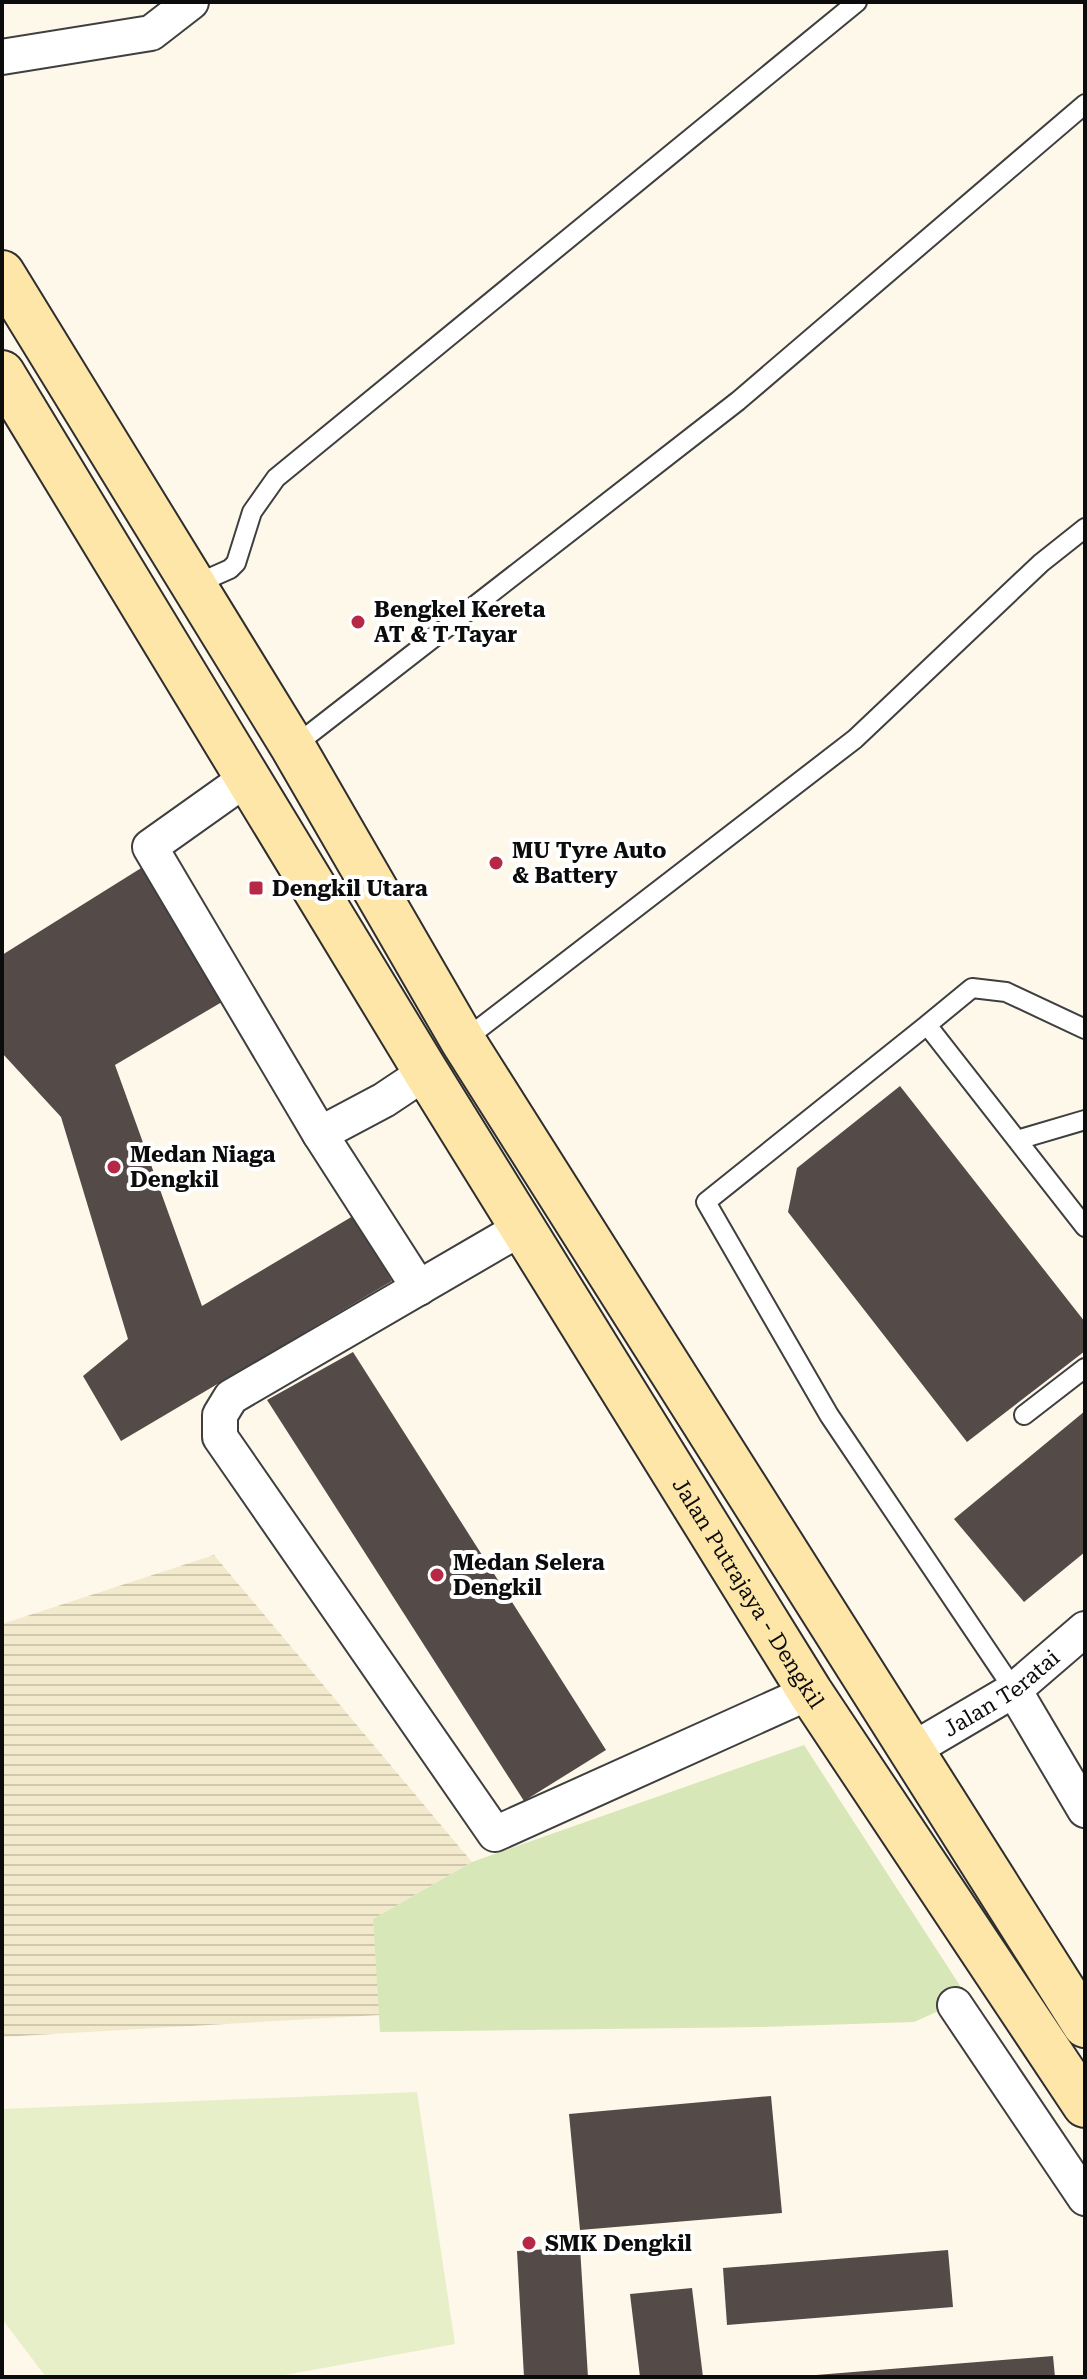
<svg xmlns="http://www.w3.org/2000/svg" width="1087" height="2379" viewBox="0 0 1087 2379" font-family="'Roboto Serif',serif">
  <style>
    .farmland { fill: url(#farmland-rules) }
    .grass { fill: #d7e7b7 }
    .pitch { fill: #e7efc8 }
    .building { fill: #544b49 }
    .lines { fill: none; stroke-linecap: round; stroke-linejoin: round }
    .service-casing { stroke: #3f3f3f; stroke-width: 22 }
    .minor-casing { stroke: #3f3f3f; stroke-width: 38 }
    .secondary-casing { stroke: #2e2e2e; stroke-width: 48 }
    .service { stroke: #fff; stroke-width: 18 }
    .minor { stroke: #fff; stroke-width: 34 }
    .secondary { stroke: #fde6a8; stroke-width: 44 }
    .poi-dot { fill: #b72846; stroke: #fff; stroke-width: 3 }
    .labels { text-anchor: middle; stroke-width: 8; stroke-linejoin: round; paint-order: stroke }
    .poi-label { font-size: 22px; font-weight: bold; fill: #0c0c0c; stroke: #fff; text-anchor: start }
    .street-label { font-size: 22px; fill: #0c0c0c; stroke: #fff }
  </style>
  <defs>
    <pattern id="farmland-rules" width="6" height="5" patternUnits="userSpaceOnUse" patternTransform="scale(2)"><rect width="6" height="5" fill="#f3eacd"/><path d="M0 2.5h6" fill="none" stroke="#cfc8af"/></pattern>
  </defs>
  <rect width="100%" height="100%" fill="#fef8eb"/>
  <path class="farmland" d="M214,1555L472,1862L373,1919L380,2015L2,2037V1624Z"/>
  <path class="grass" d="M804,1745L968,1998L914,2022L761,2027L380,2032L373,1919L472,1862Z"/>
  <path class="pitch" d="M417,2092L455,2344L274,2377H46L2,2319V2109Z"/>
  <path class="building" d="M146,865L227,999L115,1065L202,1306L353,1216L392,1281L121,1441L83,1376L128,1339L61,1117L2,1053V955Z
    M900,1086L1085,1322V1351L967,1442L788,1212L797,1168Z
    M353,1352L606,1750L524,1801L267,1400Z
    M1085,1411V1552L1024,1602L954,1519Z
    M771,2096L782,2213L580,2230L569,2114Z
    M580,2247L588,2377H524L517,2251Z
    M948,2250L953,2307L727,2325L723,2268Z
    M692,2288L703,2377H640L630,2294Z
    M1053,2356L1055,2377H816V2375Z"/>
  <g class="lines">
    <g class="service-casing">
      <path id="service" d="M194,585L230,569L236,563L252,512L276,478L857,2
        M293,747L738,401L1085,104
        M927,1025L972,988L1006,992L1085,1029
        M463,1041L855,739L1041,563L1085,528
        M1017,1140L1085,1120
        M1024,1415L1085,1368
        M1014,1690L829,1415L706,1202L927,1025L1085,1227"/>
    </g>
    <g class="minor-casing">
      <g id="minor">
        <path d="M2,57L151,33L191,2"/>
        <path d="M247,778L150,847L320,1134L384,1100L426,1072"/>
        <path d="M320,1134L419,1288"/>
        <path d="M523,1227L231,1397L220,1415V1437L495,1834L810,1692"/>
        <path d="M1014,1690L1085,1810"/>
        <path id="s1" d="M912,1750L1014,1690L1085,1629"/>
        <path d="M955,2005L1085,2198"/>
      </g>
    </g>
    <g class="secondary-casing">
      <g id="secondary">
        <path d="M2,273L293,747L463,1041L1085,2025"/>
        <path id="s2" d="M2,373L426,1072L810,1692L1085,2105"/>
      </g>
    </g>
    <use href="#service" class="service"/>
    <use href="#minor" class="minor"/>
    <use href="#secondary" class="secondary"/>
  </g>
  <g class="poi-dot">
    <circle cx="358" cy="622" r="8"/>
    <circle cx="496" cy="863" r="8"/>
    <rect x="248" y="880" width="16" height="16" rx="4"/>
    <circle cx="114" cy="1167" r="8"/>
    <circle cx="437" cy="1575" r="8"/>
    <circle cx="529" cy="2243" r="8"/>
  </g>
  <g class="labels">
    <g class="poi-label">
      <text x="374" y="617">Bengkel Kereta<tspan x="374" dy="25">AT &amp; T Tayar</tspan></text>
      <text x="512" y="858">MU Tyre Auto<tspan x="512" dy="25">&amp; Battery</tspan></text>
      <text x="272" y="896">Dengkil Utara</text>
      <text x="130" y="1162">Medan Niaga<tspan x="130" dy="25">Dengkil</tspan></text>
      <text x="453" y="1570">Medan Selera<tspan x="453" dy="25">Dengkil</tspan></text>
      <text x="545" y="2251">SMK Dengkil</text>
    </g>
    <g class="street-label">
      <text dy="8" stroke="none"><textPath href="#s2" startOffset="1430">Jalan Putrajaya - Dengkil</textPath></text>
      <text dy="8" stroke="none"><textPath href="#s1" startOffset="106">Jalan Teratai</textPath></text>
    </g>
  </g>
  <rect width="1087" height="2379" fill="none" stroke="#0c0c0c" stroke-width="8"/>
</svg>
